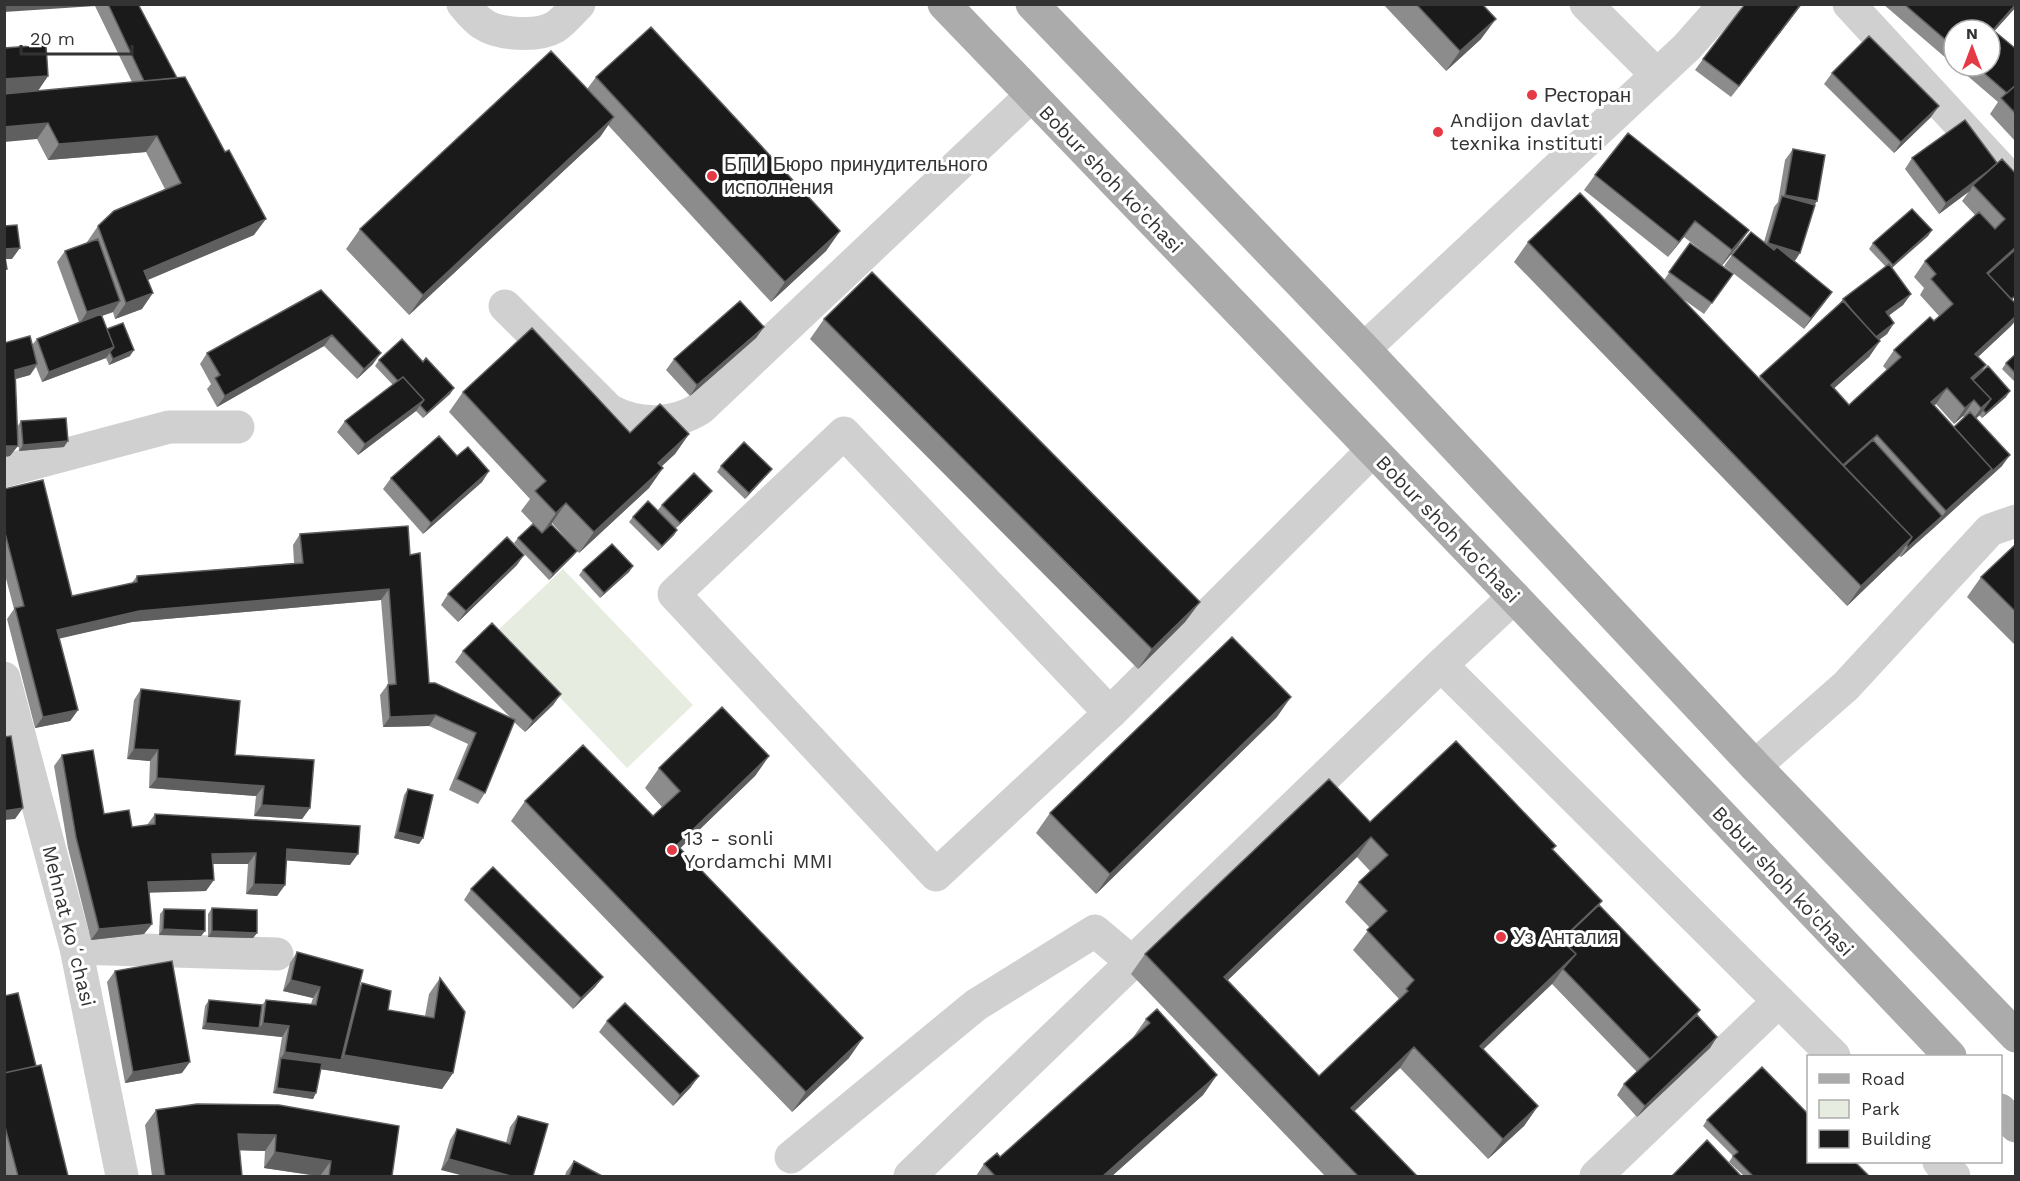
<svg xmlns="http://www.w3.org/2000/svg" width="2020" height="1181" viewBox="0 0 2020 1181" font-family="'Work Sans',sans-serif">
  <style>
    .green { fill: #e6ecdf }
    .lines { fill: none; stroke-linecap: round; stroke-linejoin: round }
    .minor { stroke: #d0d0d0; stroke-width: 33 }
    .major { stroke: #ababab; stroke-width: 33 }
    .wall { fill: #8c8c8c; fill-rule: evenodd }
    .shaded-wall { fill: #5f5f5f }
    .building { fill: #1a1a1a; stroke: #5f5f5f; stroke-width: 1.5; fill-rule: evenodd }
    .poi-dot { fill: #e63946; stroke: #fff; stroke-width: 2 }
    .labels { text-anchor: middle; stroke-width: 6; stroke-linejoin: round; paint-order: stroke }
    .poi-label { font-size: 20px; fill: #333; stroke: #fff; text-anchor: start }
    .street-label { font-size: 20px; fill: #333; stroke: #fff }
  </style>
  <rect width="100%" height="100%" fill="#fff"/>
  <path class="green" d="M563,569L693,705L627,768L497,631Z"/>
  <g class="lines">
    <path class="minor" d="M463,4C469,11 475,19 483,24C499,35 538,37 555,27C564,21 571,12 579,4
      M1586,4L1657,75
      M1849,4L2016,185
      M505,306L609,410C638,426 673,426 701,408L1031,96
      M1364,349L1687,47L1725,4
      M844,433L1110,713L936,875L674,594Z
      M4,471L169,427H238
      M1441,665L1834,1056
      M4,678L76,948L122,1176
      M1110,713L1372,451
      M1755,766L1846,686L1990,530L2016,521
      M76,948L277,954
      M791,1157L976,1005L1095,931L1133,963
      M1939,1162L1954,1176
      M910,1176L1441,665L1514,597
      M1596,1176L1779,1001"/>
    <path class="major" d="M944,4L1514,597L1950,1056
      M1032,4L1364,349L1755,766L2016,1036
      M2000,1110L2016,1126"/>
  </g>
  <path class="wall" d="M4,4H138L254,235L148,280L142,309L115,319L113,312L102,316L107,329L130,356L109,365L106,358L42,382L36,367L30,375L16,379L10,456L4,457V343L32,345L37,339L79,322L57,262L65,251L87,243V242L98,226L165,189L146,152L48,160L37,139L4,48L48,76L38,91L132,82L95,6Z
    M1383,4H1482L1481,39L1446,71Z
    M1802,4L1731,97L1695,70L1703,59Z
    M1883,4H2016V7L1994,31L2016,49V142L1990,114L1998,102L1956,66H1990L1954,30V65Z
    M1832,73L1931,117L1894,153L1824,84Z
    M596,77L840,231L826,251L771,302L608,125L600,137L409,315L346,249L360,229L587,89Z
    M1793,149L1814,205L1794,261L1825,302L1804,329L1724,266L1732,255L1764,242L1774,207L1778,202L1785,160Z
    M1912,158L1997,163L2002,159L2013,302L2016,304V320L2011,326L1978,357L1980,374L2006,397L1982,418L1979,415L1976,418L2002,466L1901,557L1899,556L1847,606L1514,262L1528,242L1664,280L1690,243L1714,260L1684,237L1668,257L1584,190L1595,175L1749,230L1738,246L1722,266L1733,274L1704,314L1680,297L1759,378L1839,304L1843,299L1886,267L1869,249L1873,243L1932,230L1928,236L1892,268L1911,294L1903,305L1889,315L1894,323L1887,334L1879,340L1880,341L1869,357L1834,388L1849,405L1887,370L1883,366L1894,350L1939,316L1920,295L1924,288L1914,277L1925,261L1975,215L1962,201L1970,190L1939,214L1905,169ZM1936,404L1954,424L1963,416L1964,417L1954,427L1934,405Z
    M321,290L373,364L357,379L324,346L217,407L207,389L211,384L200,364L207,353Z
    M824,319L1200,602L1185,622L1138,669L810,339Z
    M764,327L756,338L690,396L666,370L674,359Z
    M2016,354V383L2002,369L2006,363Z
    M379,360L423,362L454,388L450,394L423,418L416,411L358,455L337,432L345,421L393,385L375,366Z
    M463,392L630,433L689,434L675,454L661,466L663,468L649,488L579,553L552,523L542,533L577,551L573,556L549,580L514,543L518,538L535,526L521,511L530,499L449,412Z
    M21,421L64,447L19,451L17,427Z
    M457,456L489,471L482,482L423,534L383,489L391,478Z
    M721,466L768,474L745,499L717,472Z
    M4,489L72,596L131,584L137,576L294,563L293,545L300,534L410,555L429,683L512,719L455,662L463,651L561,694L553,705L525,732L514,722L485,793L478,804L449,790L468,744L429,726L383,727L380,695L388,684L381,600L132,622L59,638L78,710L70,721L35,728L7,619L14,609L4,571Z
    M708,496L676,528L677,530L674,535L658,551L629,522L633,517L658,510L662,505Z
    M2016,544V646L1967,597L1981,577Z
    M517,565L458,622L441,605L448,594Z
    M633,566L629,572L600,598L579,575L583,570Z
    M141,689L310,808L302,819L254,816L256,796L149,788L150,761L127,759L134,700Z
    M1277,717L1096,894L1036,833L1050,813Z
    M62,755L104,814L132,827L147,825L155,814L350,865L286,860L285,885L277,896L246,894L248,864H213L206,891L149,892L152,924L144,934L91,940L68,848L54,766Z
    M769,756L755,776L680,848L849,1058L792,1112L511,821L525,801L653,816L662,807L645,788L659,768Z
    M408,789L419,844L394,838L404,795Z
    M1370,822L1556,846L1553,850L1602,901L1599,905L1717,1037L1710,1048L1637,1117L1617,1095L1624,1084L1637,1072L1552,984L1553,983L1483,1049L1538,1106L1524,1126L1488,1159L1400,1068L1354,1111L1417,1176H1325L1131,974L1145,954ZM1357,857L1370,871L1359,882L1345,902L1370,928L1353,950L1399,999L1395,1004L1319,1076L1228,980Z
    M471,889L603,977L595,987L573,1009L464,900Z
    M212,908L257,933L253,938L208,937V914Z
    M164,909L205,931L201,936L159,935L160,914Z
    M297,952L358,988L362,983L388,1010L425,1016L429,994L440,978L453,1073L442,1089L321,1069L313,1099L273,1093L282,1037L202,1029L205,1006L209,1000L262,1005L266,1000L311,1004L313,998L283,991L290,963Z
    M115,971L182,1073L125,1083L107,982Z
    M4,996L36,1066L68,1176H4Z
    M1146,1019L1217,1075L1203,1095L1112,1176H976L984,1164L1000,1157L1132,1039Z
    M607,1021L691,1087L673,1106L599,1032Z
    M197,1104L392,1176H316L264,1168L265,1151L239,1150L242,1176H152L145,1125L156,1110Z
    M518,1116L533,1176L441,1170L450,1140L457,1129L506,1143L510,1127Z
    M1707,1120L1869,1176H1744L1729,1162L1733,1156L1703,1126Z
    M574,1161L602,1176H565L566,1172Z"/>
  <path class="shaded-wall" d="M4,4H96L95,6L4,12Z
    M1801,4H1802L1731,97L1739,86Z
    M2016,5V7L1990,36L1993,30Z
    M1496,19L1481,39L1446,71L1460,51Z
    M48,76L37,92L4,94V79Z
    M1939,106L1931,117L1894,153L1901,142Z
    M614,117L600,137L409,315L423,295Z
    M48,123L37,139L4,142V127Z
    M157,136L146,152L48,160L59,144Z
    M1998,164L1973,185L1970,191L1939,214L1946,203Z
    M1785,195L1817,201L1810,212L1780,202Z
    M266,219L254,235L133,286L144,271Z
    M1695,221L1684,237L1668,257L1679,242Z
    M1749,230L1738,246L1721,266L1732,250Z
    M1932,230L1928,236L1889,270L1893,265Z
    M840,231L826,251L771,302L785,282Z
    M1768,243L1800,253L1793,264L1761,254Z
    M2016,247V253L1984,278L1987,273Z
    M20,248L12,259H4V249Z
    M1832,292L1825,302L1804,329L1811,318Z
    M153,293L142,309L115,319L126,303Z
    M1911,294L1903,305L1879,323L1886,312Z
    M120,301L113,312L80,323L87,312Z
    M2016,316V320L2011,326L1964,370L1975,354Z
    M1894,323L1887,334L1865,350L1873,339Z
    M764,327L756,338L690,396L697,385Z
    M332,335L324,346L217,407L225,396Z
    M1880,341L1869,357L1820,401L1831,385Z
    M114,347L106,358L42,382L49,372Z
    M134,350L130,356L109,365L113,359Z
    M381,353L373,364L357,379L364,369Z
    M37,364L30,375L8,381L15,370Z
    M1986,365L1975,381L1971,378Z
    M454,388L450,394L423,418L427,413Z
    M1947,388L1936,404L1920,418L1931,402Z
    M2010,391L2006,397L1982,418L1986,413Z
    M1991,399L1980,415L1970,424L1981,408Z
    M424,400L416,411L358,455L365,444Z
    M1974,400L1963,416L1954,424L1965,408Z
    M689,434L675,454L644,483L658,463Z
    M1877,435L1865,451L1841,473L1842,466Z
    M68,441L64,447L19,451L23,445Z
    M4,446H18L10,456L4,457Z
    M2010,455L2002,466L1935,527L1946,511L1992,469Z
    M663,468L649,488L579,553L594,532Z
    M772,469L768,474L745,499L749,493Z
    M489,471L482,482L423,534L431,523Z
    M712,491L708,496L676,528L680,523Z
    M566,503L552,523L542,533L556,513Z
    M1942,516L1935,527L1901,557L1908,547Z
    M677,530L674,535L658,551L662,546Z
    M1912,537L1898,557L1847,606L1861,586Z
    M577,551L573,556L549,580L553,574Z
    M524,555L517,565L458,622L466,611Z
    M633,566L629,572L600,598L604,593Z
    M389,589L381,600L132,622L49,641L57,630L139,611Z
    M1200,602L1185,622L1138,669L1152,649Z
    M561,694L553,705L525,732L533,721Z
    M1291,697L1277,717L1096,894L1110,874Z
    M78,710L70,721L35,728L43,717Z
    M436,715L429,726L383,727L390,717Z
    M134,749L158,750L150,761L127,759Z
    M769,756L755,776L663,865L677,845Z
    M157,778L264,786L256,796L149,788Z
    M262,805L310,808L302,819L254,816Z
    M23,808L15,819L4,820V811Z
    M398,832L423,838L419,844L394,838Z
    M1371,837L1357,857L1210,997L1224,977Z
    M287,849L358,854L350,865L279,860Z
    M256,853L248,864H205L212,854Z
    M214,880L206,891L141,893L148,882Z
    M254,884L285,885L277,896L246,894Z
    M152,924L144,934L91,940L99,929Z
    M163,929L205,931L201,936L159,935Z
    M212,931L257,933L253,938L208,937Z
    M1576,954L1564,970L1563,969L1553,983L1466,1066L1480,1046Z
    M603,977L595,987L573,1009L581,998Z
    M291,980L320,987L313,998L283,991Z
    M1700,1010L1689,1026L1639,1074L1650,1059Z
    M206,1023L259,1028L255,1034L202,1029Z
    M263,1023L289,1026L282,1037L255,1034Z
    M1717,1037L1710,1048L1637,1117L1645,1106Z
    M863,1038L849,1058L792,1112L806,1092Z
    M1414,1047L1400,1068L1337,1128L1351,1108Z
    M285,1052L341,1060L344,1055L453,1073L442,1089L333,1071L280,1064L281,1058Z
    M190,1062L182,1073L125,1083L133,1072Z
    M1217,1075L1203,1095L1112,1176H1103Z
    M699,1076L691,1087L673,1106L680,1095Z
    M277,1088L316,1093L313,1099L273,1093Z
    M1538,1106L1524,1126L1488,1159L1503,1139Z
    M238,1134L276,1135L265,1151L227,1150Z
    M275,1152L331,1161L320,1176L264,1168Z
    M449,1159L511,1176H464L441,1170Z"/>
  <path class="building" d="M108,4H138L177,78L144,81Z
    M1416,4H1482L1496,19L1460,51Z
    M1745,4H1801L1739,86L1703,59Z
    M1904,4H2016L1993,30L2016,49V85L2007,93L1976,66H1990V30H1954V47Z
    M651,27L840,231L785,282L596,77Z
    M1869,36L1939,106L1901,142L1832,73Z
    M46,45L48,76L4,79V48Z
    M551,51L614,117L423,295L360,229Z
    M185,77L225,152L229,150L266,219L144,271L153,293L126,303L98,226L114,211L181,183L157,136L59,144L48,123L4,127V94Z
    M2016,85V114L2001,98Z
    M1965,120L1997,163L1988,171L1946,203L1912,158Z
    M1628,133L1749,230L1732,250L1695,221L1679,242L1595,175Z
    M1793,149L1825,155L1817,201L1785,195Z
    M2002,159L2016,174V247L1987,273L2016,304V316L1975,354L1986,365L1971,378L1991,399L1981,408L1974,400L1965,408L1947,388L1931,402L1992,469L1946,511L1877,435L1843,465L1760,376L1843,301L1880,341L1831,385L1849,405L1901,357L1894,350L1930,317L1934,321L1953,304L1931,279L1936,274L1925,261L1979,212L1995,229L2005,219L1973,185Z
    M1580,193L1912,537L1861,586L1528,242Z
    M1782,196L1815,205L1800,253L1768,243Z
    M1912,209L1932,230L1893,265L1873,243Z
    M17,225L20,248L4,249V226Z
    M1751,232L1774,250L1777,247L1832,292L1811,318L1732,255Z
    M98,239L120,301L87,312L65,251Z
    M1690,243L1733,274L1712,303L1669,272Z
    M2016,249V296L2011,299L1988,274Z
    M4,252L7,269L4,270Z
    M1889,264L1911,294L1886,312L1894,323L1876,337L1850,308L1843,299Z
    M872,272L1200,602L1152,649L824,319Z
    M321,290L381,353L364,369L332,335L225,396L215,378L220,375L207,353Z
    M740,301L764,327L697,385L674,359Z
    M101,314L114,347L49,372L37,339Z
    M123,323L134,350L113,359L110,352L114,347L107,329Z
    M532,328L630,433L660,404L689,434L658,463L663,468L594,532L566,503L556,513L535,491L546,481L463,392Z
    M30,336L37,364L15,370L18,446H4V343Z
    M402,339L423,362L426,358L454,388L427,413L420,405L424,400L403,377L398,381L379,360Z
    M2016,354V374L2006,363Z
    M1988,366L2010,391L1986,413L1983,410L1991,399L1973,380Z
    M403,377L424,400L365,444L345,421Z
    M1970,412L2010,455L1989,474L1992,469L1954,427Z
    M66,418L68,441L23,445L21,421Z
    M439,436L457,456L468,447L489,471L431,523L391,478Z
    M1873,440L1942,516L1908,547L1907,545L1912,537L1844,466Z
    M744,442L772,469L749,493L721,466Z
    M694,473L712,491L680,523L662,505Z
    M43,480L72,596L137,582V576L303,563L300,534L408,526L410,555L420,553L429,683H435L515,720L485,793L457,779L476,733L436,715L390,717L388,685L396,684L389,589L139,611L57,630L78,710L43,717L15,608L24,606L4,529V489Z
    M648,501L677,530L662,546L633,517Z
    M533,524L542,533L551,524L577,551L553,574L518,538Z
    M507,537L524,555L466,611L448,594Z
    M612,544L633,566L604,593L583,570Z
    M2016,544V612L1981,577Z
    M492,623L561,694L533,721L463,651Z
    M1232,637L1291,697L1110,874L1050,813Z
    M141,689L240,701L235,755L314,760L310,808L262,805L264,786L157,778L158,750L134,749Z
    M722,707L769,756L677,845L863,1038L806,1092L525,801L583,745L653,816L680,791L659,768Z
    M11,736L23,808L4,811V737Z
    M1456,741L1556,846L1552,849L1602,901L1561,940L1576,954L1480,1046L1538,1106L1503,1139L1414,1047L1351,1108L1417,1176H1358L1145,954L1329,779L1370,822ZM1371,837L1388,855L1359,882L1387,911L1367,930L1414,980L1406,989L1408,991L1319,1076L1224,977Z
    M93,750L104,814L129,810L132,827L155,824V814L360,826L358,854L287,849L285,885L254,884L256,853L212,854L214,880L148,882L152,924L99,929L76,837L62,755Z
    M408,789L433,795L423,838L398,832Z
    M493,867L603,977L581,998L471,889Z
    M1599,905L1700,1010L1650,1059L1563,969L1576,954L1562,940Z
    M212,908L257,910V933L212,931Z
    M164,909L205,910V931L163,929Z
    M297,952L363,970L341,1060L285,1052L289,1026L263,1023L266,1000L316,1005L320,987L291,980Z
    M172,961L190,1062L133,1072L115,971Z
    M440,978L465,1012L453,1073L344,1055L362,983L391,991L388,1010L434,1018Z
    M18,993L36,1066L4,1073V996Z
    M209,1000L262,1005L259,1028L206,1023Z
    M625,1003L699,1076L680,1095L607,1021Z
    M1157,1009L1217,1075L1103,1176H995L984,1164L997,1153L1000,1157L1150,1023L1146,1019Z
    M1697,1015L1717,1037L1645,1106L1624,1084Z
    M281,1058L322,1063L316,1093L277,1088Z
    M41,1065L68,1176H18L4,1123V1073Z
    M1762,1067L1809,1115V1161H1854L1869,1176H1753L1733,1156L1738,1152L1707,1120Z
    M197,1104L279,1105L399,1126L392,1176H329L331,1161L275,1152L276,1135L238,1134L242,1176H165L156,1110Z
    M518,1116L548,1124L533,1176H511L449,1159L457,1129L510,1144Z
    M1707,1140L1741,1176H1672Z
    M574,1161L602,1176H569Z"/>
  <g class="poi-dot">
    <circle cx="1532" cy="95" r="6"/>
    <circle cx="1438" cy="132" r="6"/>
    <circle cx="712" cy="176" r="6"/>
    <circle cx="672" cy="850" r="6"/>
    <circle cx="1501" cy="937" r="6"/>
  </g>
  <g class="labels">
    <g class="poi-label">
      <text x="1544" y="102">Ресторан</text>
      <text x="1450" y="127">Andijon davlat<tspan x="1450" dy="23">texnika instituti</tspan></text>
      <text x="724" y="171">БПИ Бюро принудительного<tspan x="724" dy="23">исполнения</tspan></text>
      <text x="684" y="845">13 - sonli<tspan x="684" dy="23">Yordamchi MMI</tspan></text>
      <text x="1513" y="944">Уз Анталия</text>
    </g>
    <g class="street-label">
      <text transform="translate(1111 179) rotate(46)" y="7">Bobur shoh ko'chasi</text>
      <text transform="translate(1448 529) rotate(46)" y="7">Bobur shoh ko'chasi</text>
      <text transform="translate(1783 881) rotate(47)" y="7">Bobur shoh ko'chasi</text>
      <text transform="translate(69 926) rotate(76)" y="7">Mehnat koʻchasi</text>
    </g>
  </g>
  <rect width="2020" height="1181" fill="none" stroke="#333333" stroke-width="12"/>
  <rect x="1807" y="1055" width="195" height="108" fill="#ffffff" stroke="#adadad" stroke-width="1.5"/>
  <rect x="1819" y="1074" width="30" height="9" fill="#ababab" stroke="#adadad" stroke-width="1.5"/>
  <text x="1861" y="1085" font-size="18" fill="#333333">Road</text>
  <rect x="1819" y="1100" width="30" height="18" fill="#e6ecdf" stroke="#adadad" stroke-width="1.5"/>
  <text x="1861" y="1115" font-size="18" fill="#333333">Park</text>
  <rect x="1819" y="1130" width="30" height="18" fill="#1a1a1a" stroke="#adadad" stroke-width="1.5"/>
  <text x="1861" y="1145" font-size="18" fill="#333333">Building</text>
  <g transform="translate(1972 48)"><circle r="28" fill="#ffffff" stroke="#adadad" stroke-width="1.5"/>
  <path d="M0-4.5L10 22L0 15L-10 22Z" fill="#e63946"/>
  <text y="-9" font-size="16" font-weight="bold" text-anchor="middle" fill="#333333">N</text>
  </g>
  <path d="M21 45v9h111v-9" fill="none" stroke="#333333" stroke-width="3"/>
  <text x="30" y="45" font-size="18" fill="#333333" stroke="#ffffff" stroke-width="4.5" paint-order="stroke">20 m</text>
</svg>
